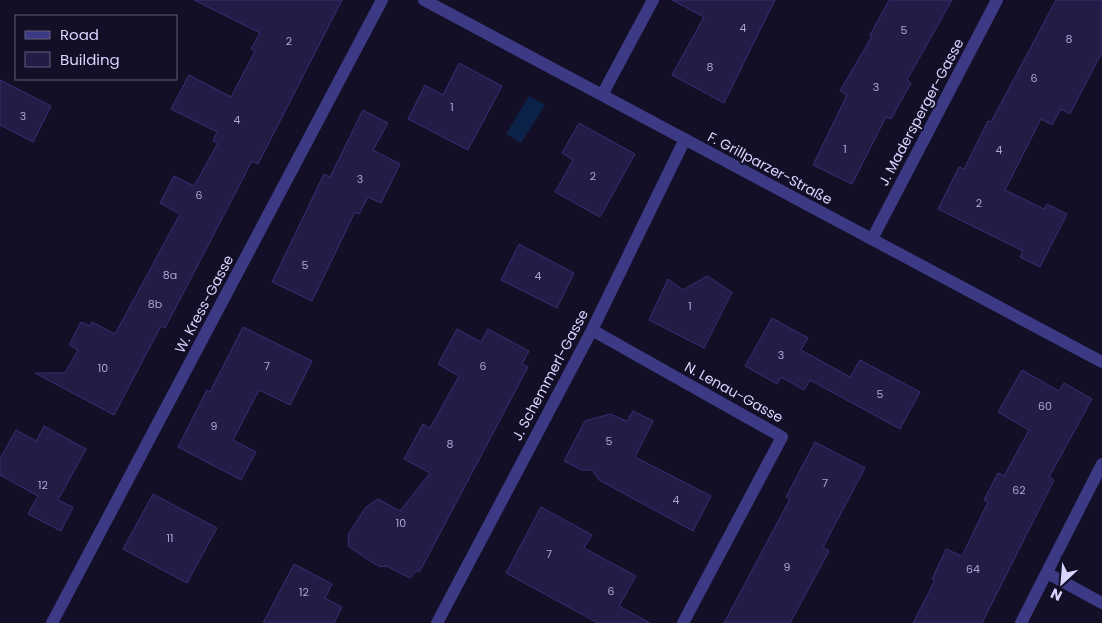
<svg xmlns="http://www.w3.org/2000/svg" width="1102" height="623" viewBox="0 0 1102 623" font-family="Poppins,sans-serif">
  <style>
    .water { fill: #0c2248 }
    .building { fill: #241b47; stroke: #3b2d73 }
    .lines { fill: none; stroke-linecap: round; stroke-linejoin: round }
    .street { stroke: #3d3a85; stroke-width: 12 }
    .labels { text-anchor: middle; stroke-width: 4; stroke-linejoin: round; paint-order: stroke }
    .number-label { font-size: 11px; fill: #aca6d1 }
    .street-label { font-size: 14px; fill: #d9d4ff; stroke: #130f26 }
  </style>
  <rect width="100%" height="100%" fill="#130f26"/>
  <path class="water" d="M529,96L545,105L521,143L506,134Z"/>
  <path class="building" d="M194,0H342L258,164L252,161L165,328L161,326L114,415L35,373H65L78,350L69,345L81,322L90,326L92,322L115,334L180,214L160,203L174,176L194,186L218,143L213,141L217,132L171,109L189,75L231,97L255,51L251,49L260,33Z
    M672,0H775L724,103L672,75L704,17Z
    M889,0H952L907,80L911,83L891,119L886,117L852,184L813,165L847,95L840,91L872,36L870,35Z
    M1056,0H1102V52L1070,114L1061,109L1052,125L1041,119L1005,190L1044,209L1047,204L1067,214L1040,267L1020,257L1023,251L938,209L959,167L964,169L988,121L991,122Z
    M459,63L502,86L468,150L408,119L425,85L443,95Z
    M0,80L51,106L33,142L0,125Z
    M363,110L388,123L373,150L400,164L381,203L368,197L359,214L355,212L312,301L272,282L324,174L330,177Z
    M579,123L635,154L600,217L555,192L573,160L562,153Z
    M519,244L574,273L557,308L501,280Z
    M707,276L732,292L704,348L649,320L668,279L683,290Z
    M772,318L808,338L801,350L850,377L860,360L920,392L900,429L810,380L804,390L781,377L777,384L745,366Z
    M243,327L312,361L290,405L259,390L233,440L256,452L241,480L178,447L207,390L210,392Z
    M457,329L481,342L488,329L529,351L522,364L528,367L420,571H416L410,578L386,566L381,567L373,563L348,546L349,533L366,507L378,499L400,511L430,473L404,459L423,424L430,428L459,376L438,364Z
    M1022,370L1059,391L1064,383L1092,399L1049,477L1054,480L982,623H913L935,580L932,579L946,549L962,556L988,502L984,500L998,473L1004,476L1029,430L998,412Z
    M633,411L653,421L635,457L711,496L693,531L599,480L592,470H581L564,461L585,421L610,414L627,421Z
    M44,426L86,449L58,500L73,507L61,531L28,514L38,496L0,475V459L16,430L36,441Z
    M815,442L865,468L823,547L829,551L790,623H724L790,499L786,497Z
    M153,494L217,528L187,583L123,549Z
    M541,507L592,535L584,548L636,576L619,606L650,623H598L506,573Z
    M294,564L332,584L325,598L342,607L334,623H263Z"/>
  <g class="lines">
    <path class="street" d="M424,0L1102,362
      M602,95L653,0
      M872,239L997,0
      M592,330L782,437L683,623
      M1047,573L1102,603
      M52,623L382,0
      M437,623L592,330L685,139
      M1021,623L1102,464"/>
  </g>
  <g class="labels">
    <g class="number-label">
      <text x="743" y="32">4</text>
      <text x="904" y="34">5</text>
      <text x="1069" y="43">8</text>
      <text x="289" y="45">2</text>
      <text x="710" y="71">8</text>
      <text x="1034" y="82">6</text>
      <text x="876" y="91">3</text>
      <text x="452" y="111">1</text>
      <text x="23" y="120">3</text>
      <text x="237" y="124">4</text>
      <text x="845" y="153">1</text>
      <text x="999" y="154">4</text>
      <text x="593" y="180">2</text>
      <text x="360" y="183">3</text>
      <text x="199" y="199">6</text>
      <text x="979" y="207">2</text>
      <text x="305" y="269">5</text>
      <text x="170" y="279">8a</text>
      <text x="538" y="280">4</text>
      <text x="155" y="308">8b</text>
      <text x="690" y="310">1</text>
      <text x="781" y="359">3</text>
      <text x="267" y="370">7</text>
      <text x="483" y="370">6</text>
      <text x="103" y="372">10</text>
      <text x="880" y="398">5</text>
      <text x="1045" y="410">60</text>
      <text x="214" y="430">9</text>
      <text x="609" y="445">5</text>
      <text x="450" y="448">8</text>
      <text x="825" y="487">7</text>
      <text x="43" y="489">12</text>
      <text x="1019" y="494">62</text>
      <text x="676" y="504">4</text>
      <text x="401" y="527">10</text>
      <text x="170" y="542">11</text>
      <text x="549" y="558">7</text>
      <text x="787" y="571">9</text>
      <text x="973" y="573">64</text>
      <text x="611" y="595">6</text>
      <text x="304" y="596">12</text>
    </g>
    <g class="street-label">
      <text transform="translate(921 112) rotate(-62)" y="5">J. Madersperger-Gasse</text>
      <text transform="translate(770 168) rotate(28)" y="5">F. Grillparzer-Straße</text>
      <text transform="translate(204 304) rotate(-62)" y="5">W. Kress-Gasse</text>
      <text transform="translate(550 375) rotate(-62)" y="5">J. Schemmerl-Gasse</text>
      <text transform="translate(734 392) rotate(29)" y="5">N. Lenau-Gasse</text>
    </g>
  </g>
  <rect x="15" y="15" width="162" height="65" fill="#130f26" stroke="#625e7d"/>
  <rect x="25" y="31" width="25" height="8" fill="#3d3a85" stroke="#625e7d"/>
  <text x="60" y="40" font-size="15" fill="#d9d4ff">Road</text>
  <rect x="25" y="52" width="25" height="15" fill="#241b47" stroke="#625e7d"/>
  <text x="60" y="65" font-size="15" fill="#d9d4ff">Building</text>
  <g transform="translate(1062 583) rotate(206)" stroke="#130f26" stroke-width="4" paint-order="stroke">
  <path d="M0-4L9 19L0 12L-9 19Z" fill="#d9d4ff"/>
  <text y="-8" font-size="14" font-weight="bold" text-anchor="middle" fill="#d9d4ff">N</text>
  </g>
</svg>
